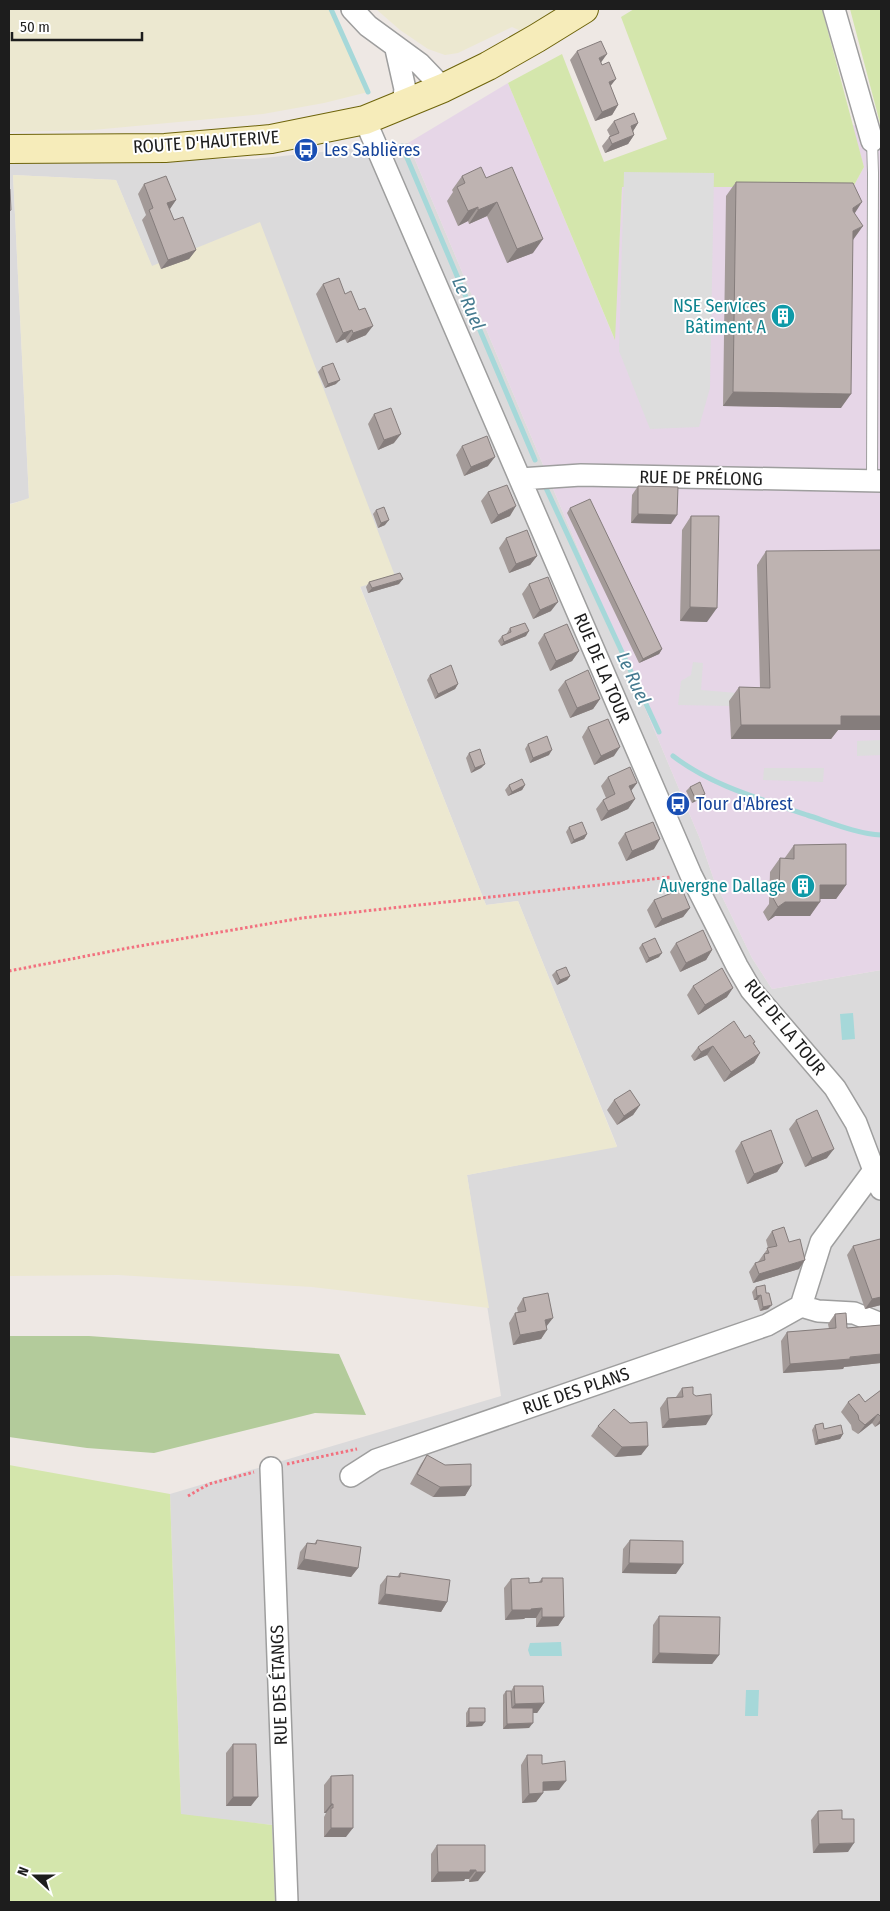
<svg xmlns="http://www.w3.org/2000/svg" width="890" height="1911" viewBox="0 0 890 1911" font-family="'Fira Sans Condensed',sans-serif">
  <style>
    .residential { fill: #dbdadb }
    .industrial { fill: #e6d6e7 }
    .farmland { fill: #ece8d0 }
    .grass { fill: #d4e6ac }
    .forest { fill: #b3cb9b }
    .parking { fill: #ddd }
    .water { fill: #a6d8d9 }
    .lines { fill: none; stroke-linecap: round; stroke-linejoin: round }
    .stream { stroke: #a6d8d9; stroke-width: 5 }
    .lane-casing { stroke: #9e9e9e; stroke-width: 12 }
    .street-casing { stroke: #9e9e9e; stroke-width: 24 }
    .secondary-casing { stroke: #6e640b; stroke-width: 30 }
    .path { stroke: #f2717f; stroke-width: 3; stroke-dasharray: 2.5 2.5; stroke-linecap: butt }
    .lane { stroke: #fff; stroke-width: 10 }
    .street { stroke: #fff; stroke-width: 21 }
    .secondary { stroke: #f6ecba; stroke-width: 28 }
    .wall { fill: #a39a98 }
    .shaded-wall { fill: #857d7c }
    .building { fill: #beb3b1; stroke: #857d7c }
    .labels { text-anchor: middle; stroke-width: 4; stroke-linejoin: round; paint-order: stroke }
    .street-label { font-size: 18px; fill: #1d1d1d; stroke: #fff }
    .transit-label { font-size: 18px; fill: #164399; stroke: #fff; text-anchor: start }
    .culture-label { font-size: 18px; fill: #0d838f; stroke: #fff; text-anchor: end }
    .water-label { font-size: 19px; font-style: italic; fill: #467b90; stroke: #fff }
  </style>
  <rect width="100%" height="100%" fill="#eee8e4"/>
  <path class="residential" d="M408,143L700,839L714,880L752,958L772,989L881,970V1902H275L272,1825L181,1815L170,1494L501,1396L467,1175L617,1146L518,901L486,905L360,586L395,576L152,267L116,180L13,175L29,499L9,504V157L12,159H253Z"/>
  <path class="industrial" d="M508,83L614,338L622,187H853L864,167L852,125L881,127V970L772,989L752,958L714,880L700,839L408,143Z"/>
  <path class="farmland" d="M9,9H331L368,92L324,103L263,114L93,130L9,132Z
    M376,9H584L537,38L512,27L458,53L445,55L428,49L400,30Z
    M13,175L116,180L152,266L260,222L395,576L360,587L486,905L518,901L617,1147L467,1175L489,1308L312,1287L118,1275L9,1276V505L29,498Z"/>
  <path class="grass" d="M634,9H822L864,167L853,187H622L615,340L508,83L562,54L604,162L667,139L621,17Z
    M850,9H881V127Z
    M9,1465L170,1494L181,1814L272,1825L275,1902H9Z"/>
  <path class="forest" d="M9,1336H89L339,1354L366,1415L315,1413L154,1453L87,1448L9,1437Z"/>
  <path class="parking" d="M624,172L714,173L710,388L699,427L650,429L619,351Z
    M693,662L703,663L701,690L749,694L730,701V706L678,705L681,681L691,675Z
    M881,740V755L857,756V741Z
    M764,768H824L823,782L763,780Z"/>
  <path class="water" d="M853,1013L855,1039L842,1040L840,1014Z
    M561,1642L562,1656H530L528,1650L530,1643Z
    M746,1690H759L758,1716H745Z"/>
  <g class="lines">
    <path class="stream" d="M331,9L368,92
      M402,146L535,460
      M546,488L659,732
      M673,756C712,786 761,799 807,815C829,822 858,834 881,835"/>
    <g class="lane-casing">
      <path id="lane" d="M872,141L873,173L872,481"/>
    </g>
    <g class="street-casing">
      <path id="street" d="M352,9L368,26L420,64L443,88
        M834,9L872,141
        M396,49L405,89L403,105
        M365,120L691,875L737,966L751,990L835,1088L856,1123L881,1189
        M520,479L581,475L881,481
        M875,1169L821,1242L801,1306L818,1311L854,1313L881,1324
        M271,1468L287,1902
        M351,1476L376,1460L767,1325L801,1306"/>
    </g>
    <g class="secondary-casing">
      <path id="secondary" d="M9,149L165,148L271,139L365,120L443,88L488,66L537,38L584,9"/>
    </g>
    <path class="path" d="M9,971L128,948L302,918L671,877
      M287,1464L357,1449
      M188,1496L209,1484L254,1472"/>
    <use href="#lane" class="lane"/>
    <use href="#street" class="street"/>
    <use href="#secondary" class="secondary"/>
  </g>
  <path class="wall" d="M577,51L601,63L618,105L612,115L595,121L570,60Z
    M614,121L638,123L633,131L634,135L628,144L605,153L602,146L610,136L607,130Z
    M462,176L486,178L533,253L507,263L487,216L469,224L468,221L458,226L447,201L453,192L452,190Z
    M736,182L854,213L841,408L723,406L726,196Z
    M144,184L176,200L169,209L174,220L196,250L189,259L161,269L142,220L146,215L138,194Z
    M323,284L345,294L359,310L366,335L347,343L345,339L336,343L316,294Z
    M322,367L336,384L325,388L318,372Z
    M374,414L394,443L378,450L368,424Z
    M462,446L488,466L464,476L456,455Z
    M638,486L671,524L631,523L632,495Z
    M488,492L510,516L491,524L481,501Z
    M570,508L662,649L659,654L639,663L567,513Z
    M376,510L385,525L378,528L373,514Z
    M691,516L707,622L680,621L682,530Z
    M506,538L537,556L530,565L509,573L499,548Z
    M766,551L838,730L831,739H731L729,701L739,687L760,688L757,565Z
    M369,582L399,584L368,593L366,587Z
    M529,584L551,611L533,619L522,594Z
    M510,628L526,636L501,646L498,641L502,636L507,634V633Z
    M544,634L579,651L572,661L550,671L538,643Z
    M430,675L458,684L455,689L435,699L427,680Z
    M565,681L600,699L593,709L570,718L558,690Z
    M588,727L614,756L594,765L582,737Z
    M528,744L549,755L530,763L525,749Z
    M469,753L485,764L481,768L471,773L466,758Z
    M608,777L637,783L631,791L635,799L628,809L601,821L596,809L603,800L606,798L601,786Z
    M509,785H525L522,790L508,796L505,790Z
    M690,787L705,794L702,798L692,803L686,791Z
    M569,827L587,834L584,839L571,844L566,832Z
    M625,833L654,849L626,861L618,843Z
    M794,845L846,885L836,899H820L810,916H775L768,921L763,912L769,904L770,872L780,858L784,859Z
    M654,900L690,908L683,917L655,928L647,910Z
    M676,943L712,950L706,960L680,972L670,952Z
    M642,944L659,957L646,963L639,948Z
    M556,971L570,976L567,980L557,985L552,975Z
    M693,986L727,997L698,1015L687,995Z
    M745,1038L755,1042L754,1043L760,1053L754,1063L724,1082L707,1055L694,1061L691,1056L698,1047Z
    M614,1100L640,1105L633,1115L617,1125L607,1110Z
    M796,1120L827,1158L805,1167L789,1129Z
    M741,1142L783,1163L777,1172L747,1184L735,1151Z
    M772,1231L789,1242L799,1269L753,1283L749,1272L755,1263L758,1262L768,1248L766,1240Z
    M881,1242V1305L865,1309L847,1255L853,1246Z
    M756,1287L766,1293L768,1309L760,1311L757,1300H754L752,1292Z
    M523,1298L547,1327L541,1339L513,1345L509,1323L515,1313H518L517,1308Z
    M835,1314L847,1328L881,1325V1363L844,1367L843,1369L783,1373L781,1341L787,1332L829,1329L828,1324Z
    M682,1388L693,1394L706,1425L662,1428L660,1408L667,1398L676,1397Z
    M881,1390V1423L875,1427L872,1423L858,1434L852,1430L851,1425L841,1412L848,1402H865Z
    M815,1425L824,1429L843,1434L840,1439L815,1445L812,1430Z
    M598,1426L648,1446L641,1455L615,1457L591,1436Z
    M427,1455L471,1486L465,1496L433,1497L410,1484L421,1464Z
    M317,1540L358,1568L351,1577L297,1569L300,1552L307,1543L314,1544Z
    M630,1540L676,1574L622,1573L623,1549Z
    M400,1573L447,1602L441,1612L378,1604L380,1585L387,1576L397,1577Z
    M542,1578L564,1617L558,1626L536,1627V1618H525L524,1619L505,1620L504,1588L511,1579L529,1583L539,1582Z
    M659,1616L719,1655L712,1664L652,1663L653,1625Z
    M514,1686L544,1703L537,1713H533L529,1728L503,1729V1695L506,1691H511Z
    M469,1708L482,1726L466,1727V1713Z
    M233,1744L251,1806H226V1753Z
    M527,1755L542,1764L559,1790L543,1791V1793L536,1802L522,1803L521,1765Z
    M331,1776L346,1837H324V1817L326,1813H324V1785Z
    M818,1811L842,1819L848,1852L813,1853L811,1820Z
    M437,1845H485L478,1881L469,1882V1879H465L464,1881L431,1882V1854Z"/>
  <path class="shaded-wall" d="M607,54L600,64L599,58Z
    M616,79L609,88V82Z
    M618,105L612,115L595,121L602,112Z
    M638,123L632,133L631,126Z
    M634,135L628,144L605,153L612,144Z
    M176,200L170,209L160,213L167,203Z
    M497,202L487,216L469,224L478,210Z
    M862,202L853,216V208Z
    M478,207L468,221L458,226L468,211Z
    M863,226L853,240V231Z
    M543,239L533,253L507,263L517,249Z
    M196,250L189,259L161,269L168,260Z
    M373,326L366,335L347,343L353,333Z
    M352,330L345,339L336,343L343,333Z
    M340,380L336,384L325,388L328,384Z
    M733,392L851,394L841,408L723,406Z
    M401,434L394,443L378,450L384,440Z
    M495,457L488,466L464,476L471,467Z
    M516,506L510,516L491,524L498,515Z
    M638,514L677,515L671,524L631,523Z
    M389,520L385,525L378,528L381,523Z
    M537,556L530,565L509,573L516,564Z
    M403,579L399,584L368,593L372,588Z
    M558,602L551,611L533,619L540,610Z
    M690,607L717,608L707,622L680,621Z
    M529,631L526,636L501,646L504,642Z
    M662,649L659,654L639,663L643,659Z
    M579,651L572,661L550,671L556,661Z
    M458,684L455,689L435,699L438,694Z
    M600,699L593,709L570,718L577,708Z
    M841,716H881V730H838L831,739H731L741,725Z
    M620,747L614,756L594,765L601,756Z
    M552,750L549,755L530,763L533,758Z
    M485,764L481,768L471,773L475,768Z
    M637,783L630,792L629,786Z
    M525,785L522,790L508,796L512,792Z
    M705,794L702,798L692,803L695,798Z
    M635,799L628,809L601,821L608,811Z
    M587,834L584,839L571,844L574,840Z
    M660,839L654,849L626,861L632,851Z
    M820,885H846L836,899H811Z
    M785,902H820L810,916H775L768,921L778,907Z
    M690,908L683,917L655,928L662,919Z
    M712,950L706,960L680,972L686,963Z
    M662,953L659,957L646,963L649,958Z
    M570,976L567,980L557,985L560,980Z
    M733,988L727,997L698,1015L705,1005Z
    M713,1046L707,1055L694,1061L701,1052Z
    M760,1053L754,1063L724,1082L731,1072Z
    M640,1105L633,1115L617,1125L624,1116Z
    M834,1149L827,1158L805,1167L812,1158Z
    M783,1163L777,1172L747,1184L754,1174Z
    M805,1260L799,1269L753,1283L759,1274Z
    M761,1295L757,1300H754L757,1296Z
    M881,1297V1305L865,1309L872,1299Z
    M772,1305L768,1309L760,1311L763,1307Z
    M553,1318L546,1327L545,1320Z
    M547,1330L541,1339L513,1345L520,1335Z
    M881,1354V1363L844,1367L843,1369L783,1373L790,1364Z
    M878,1414L872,1423L858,1434L865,1425Z
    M712,1415L706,1425L662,1428L669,1419Z
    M881,1419V1423L875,1427Z
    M843,1434L840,1439L815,1445L818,1440Z
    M648,1446L641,1455L615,1457L622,1447Z
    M471,1486L465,1496L433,1497L440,1487Z
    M304,1559L358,1568L351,1577L297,1569Z
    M629,1563L683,1564L676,1574L622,1573Z
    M385,1594L447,1602L441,1612L378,1604Z
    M542,1608L536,1618H525L524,1619L505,1620L512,1610Z
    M542,1617H564L558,1626L536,1627Z
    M659,1653L719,1655L712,1664L652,1663Z
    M544,1703L537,1713H508L515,1704Z
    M469,1722H485L482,1726L466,1727Z
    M533,1723L529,1728L503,1729L507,1724Z
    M566,1781L559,1790L536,1791L543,1782Z
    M543,1793L536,1802L522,1803L529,1794Z
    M233,1797H258L251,1806H226Z
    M331,1804H333L326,1813H324Z
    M331,1828H353L346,1837H324Z
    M854,1843L848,1852L813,1853L819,1844Z
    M476,1870L469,1879H465L464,1881L431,1882L438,1872Z
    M476,1872H485L478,1881L469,1882Z"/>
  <path class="building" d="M601,41L607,54L599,58L602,65L609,62L616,79L609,82L618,105L602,112L577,51Z
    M634,113L638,123L631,126L634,135L612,144L609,137L619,133L614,121Z
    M481,167L486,178L512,167L543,239L517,249L497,202L478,210V207L468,211L457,187L465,183L462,176Z
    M166,176L176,200L167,203L174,220L183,217L196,250L168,260L149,210L153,208L144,184Z
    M736,182L853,183L862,202L853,208V211L863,226L853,231L851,394L733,392Z
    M9,189H10L11,210L9,211Z
    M339,278L345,294L351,291L359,310L365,308L373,326L353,333L352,330L343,333L323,284Z
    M333,363L340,380L328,384L322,367Z
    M391,408L401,434L384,440L374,414Z
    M487,436L495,457L471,467L462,446Z
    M507,485L516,506L498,515L488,492Z
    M638,486L678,487L677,515L638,514Z
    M590,499L662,649L643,659L570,508Z
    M384,507L389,520L381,523L376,510Z
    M691,516H719L717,608L690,607Z
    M527,530L537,556L516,564L506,538Z
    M881,550V716H841V725H741L739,687L770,688L766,551Z
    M400,573L403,579L372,588L369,582Z
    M548,577L558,602L540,610L529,584Z
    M525,623L529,631L504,642L502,636L511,632L510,628Z
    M567,624L579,651L556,661L544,634Z
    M451,665L458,684L438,694L430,675Z
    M588,670L600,699L577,708L565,681Z
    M608,719L620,747L601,756L588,727Z
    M547,736L552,750L533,758L528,744Z
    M480,749L485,764L475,768L469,753Z
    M630,767L637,783L629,786L635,799L608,811L603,800L615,794L608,777Z
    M522,779L525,785L512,792L509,785Z
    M700,782L705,794L695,798L690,787Z
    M582,822L587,834L574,840L569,827Z
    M653,822L660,839L632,851L625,833Z
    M846,844V885H820V902H785L778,907L773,898L779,895L780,858L794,859V845Z
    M682,889L690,908L662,919L654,900Z
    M703,930L712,950L686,963L676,943Z
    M655,938L662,953L649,958L642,944Z
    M566,967L570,976L560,980L556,971Z
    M722,968L733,988L705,1005L693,986Z
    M734,1021L745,1038L750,1035L755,1042L753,1043L760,1053L731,1072L713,1046L701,1052L698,1047Z
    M630,1090L640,1105L624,1116L614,1100Z
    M817,1110L834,1149L812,1158L796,1120Z
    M771,1130L783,1163L754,1174L741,1142Z
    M784,1227L789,1242L800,1239L805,1260L759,1274L755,1263L765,1260L764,1254L769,1253L767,1248L777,1246L772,1231Z
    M880,1239L881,1242V1297L872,1299L853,1246Z
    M765,1285L766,1293H769L772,1305L763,1307L761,1295L757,1296L756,1287Z
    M548,1293L553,1318L545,1320L547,1330L520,1335L515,1313L526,1311L523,1298Z
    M846,1313L847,1328L881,1325V1354L850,1357V1359L790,1364L787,1332L836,1328L835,1314Z
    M693,1387V1394L696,1396L711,1394L712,1415L669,1419L667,1398L683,1397L682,1388Z
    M881,1390V1417L878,1414L865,1425L859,1420L858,1415L848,1402L859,1394L865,1402Z
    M614,1409L630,1423L647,1422L648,1446L622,1447L598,1426Z
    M823,1423L824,1429L841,1425L843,1434L818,1440L815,1425Z
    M427,1455L445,1465L471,1464V1486L440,1487L417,1474Z
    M317,1540L361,1547L358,1568L304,1559L307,1543L316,1544Z
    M630,1540L683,1541V1564L629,1563Z
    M400,1573L450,1580L447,1602L385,1594L387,1576L400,1577Z
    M529,1578V1583L542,1582V1578H563L564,1617H542V1608L531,1609V1610H512L511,1579Z
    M659,1616L720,1617L719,1655L659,1653Z
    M514,1686H543L544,1703L515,1704Z
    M506,1691H511L512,1708H533V1723L507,1724Z
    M469,1708H485V1722H469Z
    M233,1744H256L258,1797H233Z
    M527,1755H542V1764L565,1761L566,1781L543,1782V1793L529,1794Z
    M353,1775V1828H331V1808H333V1804H331V1776Z
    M842,1810V1819H854V1843L819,1844L818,1811Z
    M437,1845H485V1872H476V1870H470V1872H438Z"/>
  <defs>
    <g id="bus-disc" transform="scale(1.25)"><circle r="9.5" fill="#1a4fb4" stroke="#fff"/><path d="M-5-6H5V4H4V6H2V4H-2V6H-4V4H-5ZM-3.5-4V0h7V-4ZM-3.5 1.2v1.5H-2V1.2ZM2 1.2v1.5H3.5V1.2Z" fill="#fff"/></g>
    <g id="building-disc" transform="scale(1.25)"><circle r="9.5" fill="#0f9aa8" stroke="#fff"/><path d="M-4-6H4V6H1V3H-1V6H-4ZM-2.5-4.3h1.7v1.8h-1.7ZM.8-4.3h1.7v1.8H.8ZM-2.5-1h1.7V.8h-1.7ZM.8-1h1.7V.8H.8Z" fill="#fff"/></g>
  </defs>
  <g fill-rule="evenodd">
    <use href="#bus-disc" x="306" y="150"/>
    <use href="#building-disc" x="783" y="316"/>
    <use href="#bus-disc" x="678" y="804"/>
    <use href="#building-disc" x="803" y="886"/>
  </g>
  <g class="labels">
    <g class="street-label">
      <text transform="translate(206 142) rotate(-4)" y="6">ROUTE D'HAUTERIVE</text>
      <text transform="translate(701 478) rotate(1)" y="6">RUE DE PRÉLONG</text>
      <text transform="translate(602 668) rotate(67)" y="6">RUE DE LA TOUR</text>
      <text transform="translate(785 1027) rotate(51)" y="6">RUE DE LA TOUR</text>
      <text transform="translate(576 1391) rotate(-19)" y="6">RUE DES PLANS</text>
      <text transform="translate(279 1685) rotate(-92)" y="6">RUE DES ÉTANGS</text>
    </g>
    <g class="transit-label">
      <text x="324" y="156">Les Sablières</text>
      <text x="696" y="810">Tour d'Abrest</text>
    </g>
    <g class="culture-label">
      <text x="766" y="312">NSE Services<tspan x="766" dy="21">Bâtiment A</tspan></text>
      <text x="786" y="892">Auvergne Dallage</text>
    </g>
    <g class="water-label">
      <text transform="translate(469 303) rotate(67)" y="7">Le Ruel</text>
      <text transform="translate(634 678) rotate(65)" y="7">Le Ruel</text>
    </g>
  </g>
  <rect width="890" height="1911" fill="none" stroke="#1d1d1d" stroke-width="20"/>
  <g transform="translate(35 1876) rotate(291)" stroke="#ffffff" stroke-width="4" paint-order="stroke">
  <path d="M0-4L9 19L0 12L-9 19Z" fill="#1d1d1d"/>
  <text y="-8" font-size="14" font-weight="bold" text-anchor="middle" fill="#1d1d1d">N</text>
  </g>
  <path d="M12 32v8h130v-8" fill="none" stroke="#1d1d1d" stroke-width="2.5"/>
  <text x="20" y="32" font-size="15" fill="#1d1d1d" stroke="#ffffff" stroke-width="4" paint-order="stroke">50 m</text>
</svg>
